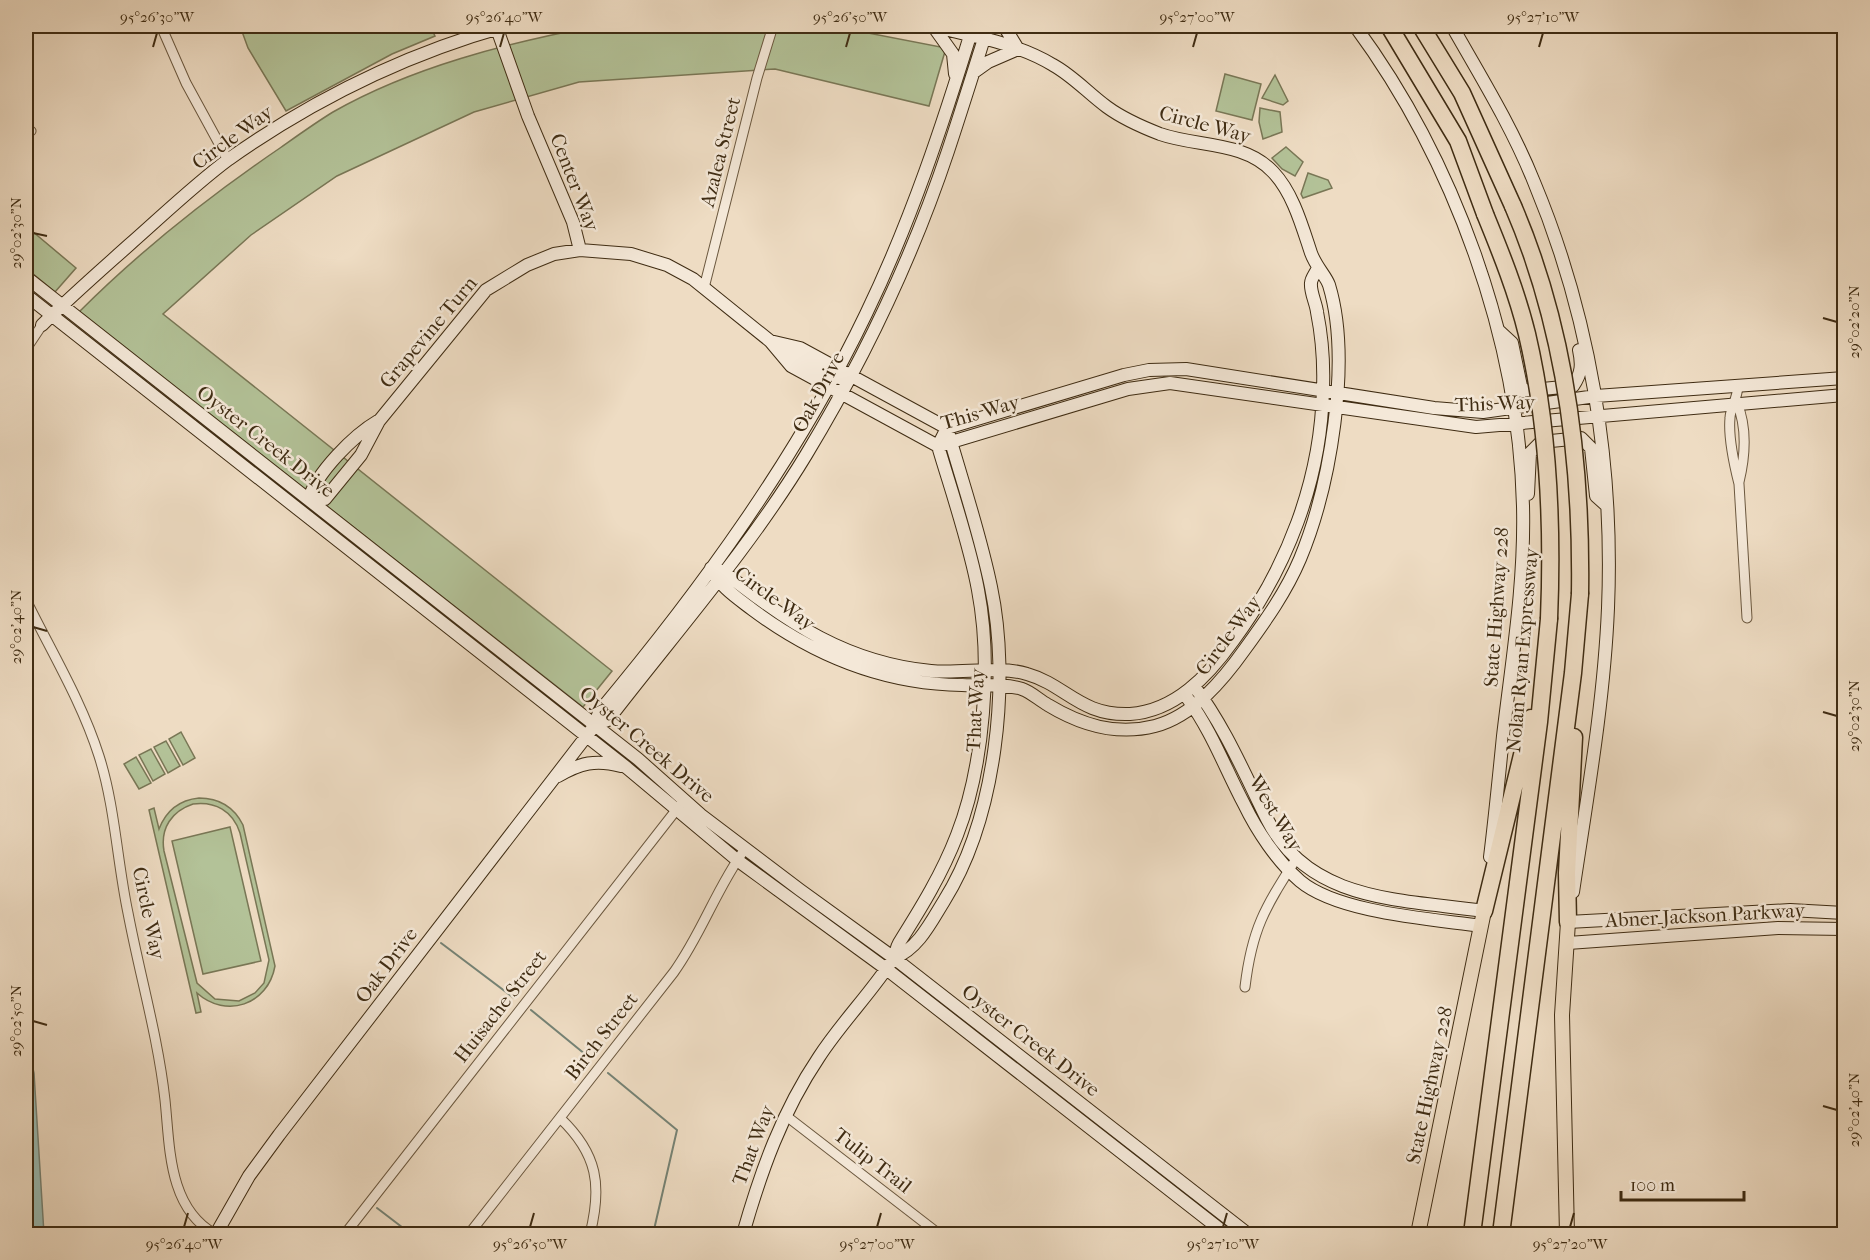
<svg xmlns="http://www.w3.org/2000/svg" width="1870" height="1260" viewBox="0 0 1870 1260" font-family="'IM FELL French Canon',serif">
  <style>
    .green { fill: #b3c298; stroke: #797756; stroke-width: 1.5; fill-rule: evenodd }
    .water { fill: #99bcb4; stroke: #758274; stroke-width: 1.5 }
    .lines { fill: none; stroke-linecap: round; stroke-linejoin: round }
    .stream { stroke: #758274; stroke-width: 2 }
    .street-casing { stroke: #6b583f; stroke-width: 11 }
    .secondary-casing { stroke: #3f2c13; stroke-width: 14 }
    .primary-casing { stroke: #3f2c13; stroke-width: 16 }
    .highway-casing { stroke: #3f2c13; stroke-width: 19 }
    .street { stroke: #f4e8d8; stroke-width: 9 }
    .secondary { stroke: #f4e8d8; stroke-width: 12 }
    .primary { stroke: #eedcc3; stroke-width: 14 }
    .highway { stroke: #eedcc3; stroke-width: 16 }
    .highway-bridge-casing { stroke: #3f2c13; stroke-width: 19; stroke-linecap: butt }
    .highway-bridge { stroke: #eedcc3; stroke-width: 16 }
    .ticks { fill: none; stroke: #3f2c13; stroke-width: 2 }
    .labels { text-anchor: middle; stroke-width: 5; stroke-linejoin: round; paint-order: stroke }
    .street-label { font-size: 20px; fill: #3f2c13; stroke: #f4e8d8 }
    .neatline { fill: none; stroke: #3f2c13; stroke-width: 2 }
    .ticks-label { font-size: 15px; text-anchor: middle; fill: #3f2c13 }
  </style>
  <rect width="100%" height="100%" fill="#eedcc3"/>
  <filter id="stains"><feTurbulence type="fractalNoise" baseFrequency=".00333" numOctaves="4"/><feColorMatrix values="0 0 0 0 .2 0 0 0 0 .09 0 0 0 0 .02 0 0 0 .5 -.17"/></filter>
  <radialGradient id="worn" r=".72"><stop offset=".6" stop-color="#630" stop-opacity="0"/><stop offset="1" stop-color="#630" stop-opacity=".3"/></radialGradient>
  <path class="green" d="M240,26H430L435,36L392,54L286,111L248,48Z
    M596,26H832L946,48L929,106L775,69L579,82L474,112L337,176L251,235L163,314L612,671L583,707L79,312C140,251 208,197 280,148C297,136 315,123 333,112C412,67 507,43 596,26Z
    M1225,74L1261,84L1252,120L1216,111Z
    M1275,75L1288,101L1283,105L1262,98Z
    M1260,108L1280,112L1282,132L1263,139L1259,122Z
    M1286,147L1303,162L1295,176L1282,169L1272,158Z
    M1308,173L1328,180L1332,188L1303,198L1301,194Z
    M26,226L76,268L55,292L26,268Z
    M181,732L195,758L183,765L169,739Z
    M166,741L180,766L168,773L154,747Z
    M151,749L165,774L153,781L139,755Z
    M136,757L151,783L139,789L124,764Z
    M199,798C219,798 234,807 243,825L275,966C268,1005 226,1019 197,993L201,1012L196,1013L149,810L154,808L159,829C166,811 179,800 199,798ZM193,804C215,801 233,811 240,833L269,960L264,983L255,993L239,1001L215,999L197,983L164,851C160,828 172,811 193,804Z
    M230,827L261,961L203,974L172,841Z"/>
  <path class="water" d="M26,1038L34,1073L44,1234H26Z"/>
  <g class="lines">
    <path class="stream" d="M441,943L514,998
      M531,1010L591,1059
      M608,1073L677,1130L653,1234
      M377,1208L411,1234"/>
    <g class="street-casing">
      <path id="street" d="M161,26L186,83L228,160
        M26,129L31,131
        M704,288L757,78L773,26
        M26,349L42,325
        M1738,386C1737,400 1730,409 1730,418C1728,438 1734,464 1739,484L1747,618
        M1737,403C1747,427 1745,457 1739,482
        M26,600C51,651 82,702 99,756C115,806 117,861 128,913C140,976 158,1037 165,1100C170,1147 168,1208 215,1234
        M1245,987C1252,928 1265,908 1296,859
        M785,1115L939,1234
        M560,1118C598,1154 602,1186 590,1234
        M345,1234L684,800
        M469,1234L674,972C702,933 717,887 745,849"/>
    </g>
    <g class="secondary-casing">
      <path id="secondary" d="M496,26L528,116L573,222L580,250
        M933,26L953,54L955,74
        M1355,26C1454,160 1519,339 1523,506C1525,584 1512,659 1503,736C1499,776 1495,817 1490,857
        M1452,26C1481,77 1512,127 1534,182C1590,316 1614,463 1608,608C1604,703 1587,798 1573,892
        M974,72L988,62L1018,49L1004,26
        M26,277L638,759L701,815L800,890L894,958L1248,1234
        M26,295L627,768L737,860L885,968L1226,1234
        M42,325C70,297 100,271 129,245C162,216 194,185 229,159C314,99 406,54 506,26
        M1499,331L1512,343L1522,391L1573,386C1582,373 1582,364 1579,350
        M770,341L800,348L947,428C962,481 980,533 991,587C1011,682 996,818 944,901C931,922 918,949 894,958
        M781,348L833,377L840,378
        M938,446L947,428L1124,375L1149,370L1186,369L1434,408L1483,412L1596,396L1844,378
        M938,446L1128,389L1170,383L1476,427L1844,395
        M1528,494L1530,453L1541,442L1581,438L1591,448L1596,496L1606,505
        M309,499H325L361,455L379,421L486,290L527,265L554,254L580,250L631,254L667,265L693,279L770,341L791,366L938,446
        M309,499C316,473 354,435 378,421
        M711,568C720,587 736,597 753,610C815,656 883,684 962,685C980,686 1004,683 1022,689C1031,692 1039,700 1048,705C1081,725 1116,736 1155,726C1193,716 1223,680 1245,649C1266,620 1286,592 1300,559C1330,487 1352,361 1329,285C1326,276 1316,267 1311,253C1302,226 1293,193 1273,172C1244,141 1197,147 1160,134C1142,127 1122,118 1107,107C1088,93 1073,76 1053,65C1017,43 972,36 932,26
        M711,568L724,572C788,623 847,663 931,671C962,674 998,665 1027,674C1066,685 1080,716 1130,714C1175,711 1208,676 1233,641C1287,568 1321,481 1323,389C1324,363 1322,337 1317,312C1316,303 1310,292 1311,283C1311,279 1315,274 1317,270
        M1194,686C1225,727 1244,773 1267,819C1309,903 1402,899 1484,911L1485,904
        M1188,699C1212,732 1225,768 1244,804C1257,831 1277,861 1300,881C1338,913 1432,919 1481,926
        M595,725L608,720C675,633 749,549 806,455C864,359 913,256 948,151C962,109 975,67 988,26
        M558,776C580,763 596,759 621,766
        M1569,915L1568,922L1790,910L1844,913
        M1568,943L1778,928L1844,929
        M216,1234L249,1176L279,1135L595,725L599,712C701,590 797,458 866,314C911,221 943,124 973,26
        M743,1234C761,1171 782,1112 819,1057C841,1023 871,993 893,959C896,954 896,948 899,943C921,908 942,874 957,835C984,766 992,663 978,590C970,545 951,490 938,446"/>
    </g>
    <g class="primary-casing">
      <path id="primary" d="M1418,1234L1484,911
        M1567,1234L1562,1015L1568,922"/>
    </g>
    <g class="highway-casing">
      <path id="highway" d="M1389,26L1458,141L1485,214
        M1421,26L1462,93L1513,206
        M1484,911L1531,718
        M1568,922L1567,873L1574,737
        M1472,1234L1539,722L1549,619
        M1501,1234L1573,673L1580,594"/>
    </g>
    <use href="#street" class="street"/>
    <use href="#secondary" class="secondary"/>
    <use href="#primary" class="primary"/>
    <use href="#highway" class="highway"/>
    <g class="highway-bridge-casing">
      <path id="highway-bridge" d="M1513,206C1566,329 1582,462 1580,594
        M1485,214C1501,253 1517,293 1527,334C1549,428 1553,523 1549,619"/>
    </g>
    <use href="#highway-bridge" class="highway-bridge"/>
  </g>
  <path class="ticks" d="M153,47L157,33M500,47L504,33M846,47L850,33M1193,47L1197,33M1539,47L1543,33M33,233L47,236M1823,318L1837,322M33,627L47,631M1823,712L1837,716M33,1021L47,1025M1823,1106L1837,1110M184,1227L188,1213M530,1227L534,1213M877,1227L881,1213M1223,1227L1227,1213M1570,1227L1574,1213"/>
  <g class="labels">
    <g class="street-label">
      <text transform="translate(1205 124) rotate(15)" y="7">Circle Way</text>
      <text transform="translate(232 137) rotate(-36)" y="7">Circle Way</text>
      <text transform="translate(720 152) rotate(-76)" y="7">Azalea Street</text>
      <text transform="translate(575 182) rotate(69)" y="7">Center Way</text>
      <text transform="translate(428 332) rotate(-50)" y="7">Grapevine Turn</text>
      <text transform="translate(818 392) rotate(-62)" y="7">Oak Drive</text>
      <text transform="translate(1495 403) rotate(-2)" y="7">This Way</text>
      <text transform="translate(980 412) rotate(-16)" y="7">This Way</text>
      <text transform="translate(266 441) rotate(38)" y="7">Oyster Creek Drive</text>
      <text transform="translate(775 598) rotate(36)" y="7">Circle Way</text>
      <text transform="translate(1496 607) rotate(-86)" y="7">State Highway 228</text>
      <text transform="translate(1228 635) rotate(-53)" y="7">Circle Way</text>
      <text transform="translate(1522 650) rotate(-85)" y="7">Nolan Ryan Expressway</text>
      <text transform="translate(975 710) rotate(-87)" y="7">That Way</text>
      <text transform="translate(647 744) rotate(40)" y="7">Oyster Creek Drive</text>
      <text transform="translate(1276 813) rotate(59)" y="7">West Way</text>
      <text transform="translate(149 913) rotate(78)" y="7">Circle Way</text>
      <text transform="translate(1705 915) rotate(-3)" y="7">Abner Jackson Parkway</text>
      <text transform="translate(386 965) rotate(-53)" y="7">Oak Drive</text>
      <text transform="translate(500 1006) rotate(-52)" y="7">Huisache Street</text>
      <text transform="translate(601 1036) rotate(-52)" y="7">Birch Street</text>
      <text transform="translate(1031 1040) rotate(38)" y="7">Oyster Creek Drive</text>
      <text transform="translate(1429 1085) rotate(-78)" y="7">State Highway 228</text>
      <text transform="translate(753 1145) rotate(-69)" y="7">That Way</text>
      <text transform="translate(873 1160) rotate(38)" y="7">Tulip Trail</text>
    </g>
  </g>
  <rect width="1870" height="1260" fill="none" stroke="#eedcc3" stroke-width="66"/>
  <path d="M1621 1191v9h123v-9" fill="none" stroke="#3f2c13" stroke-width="3"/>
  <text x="1630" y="1191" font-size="18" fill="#3f2c13" stroke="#f4e8d8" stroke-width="4.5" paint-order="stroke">100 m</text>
  <rect x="33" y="33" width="1804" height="1194" class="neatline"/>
  <g class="ticks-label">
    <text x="157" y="22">95°26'30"W</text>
    <text x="504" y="22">95°26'40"W</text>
    <text x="850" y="22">95°26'50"W</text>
    <text x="1197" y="22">95°27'00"W</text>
    <text x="1543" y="22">95°27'10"W</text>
    <text transform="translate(16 233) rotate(-90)" y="5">29°02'30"N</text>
    <text transform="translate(1854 322) rotate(-90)" y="5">29°02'20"N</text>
    <text transform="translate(16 627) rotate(-90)" y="5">29°02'40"N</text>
    <text transform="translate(1854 716) rotate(-90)" y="5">29°02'30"N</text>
    <text transform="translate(16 1021) rotate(-90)" y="5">29°02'50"N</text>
    <text transform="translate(1854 1110) rotate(-90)" y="5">29°02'40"N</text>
    <text x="184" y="1249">95°26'40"W</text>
    <text x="530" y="1249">95°26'50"W</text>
    <text x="877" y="1249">95°27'00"W</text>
    <text x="1223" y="1249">95°27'10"W</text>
    <text x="1570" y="1249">95°27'20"W</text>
  </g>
  <rect width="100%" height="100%" filter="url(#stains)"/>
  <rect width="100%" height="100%" fill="url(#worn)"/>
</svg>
